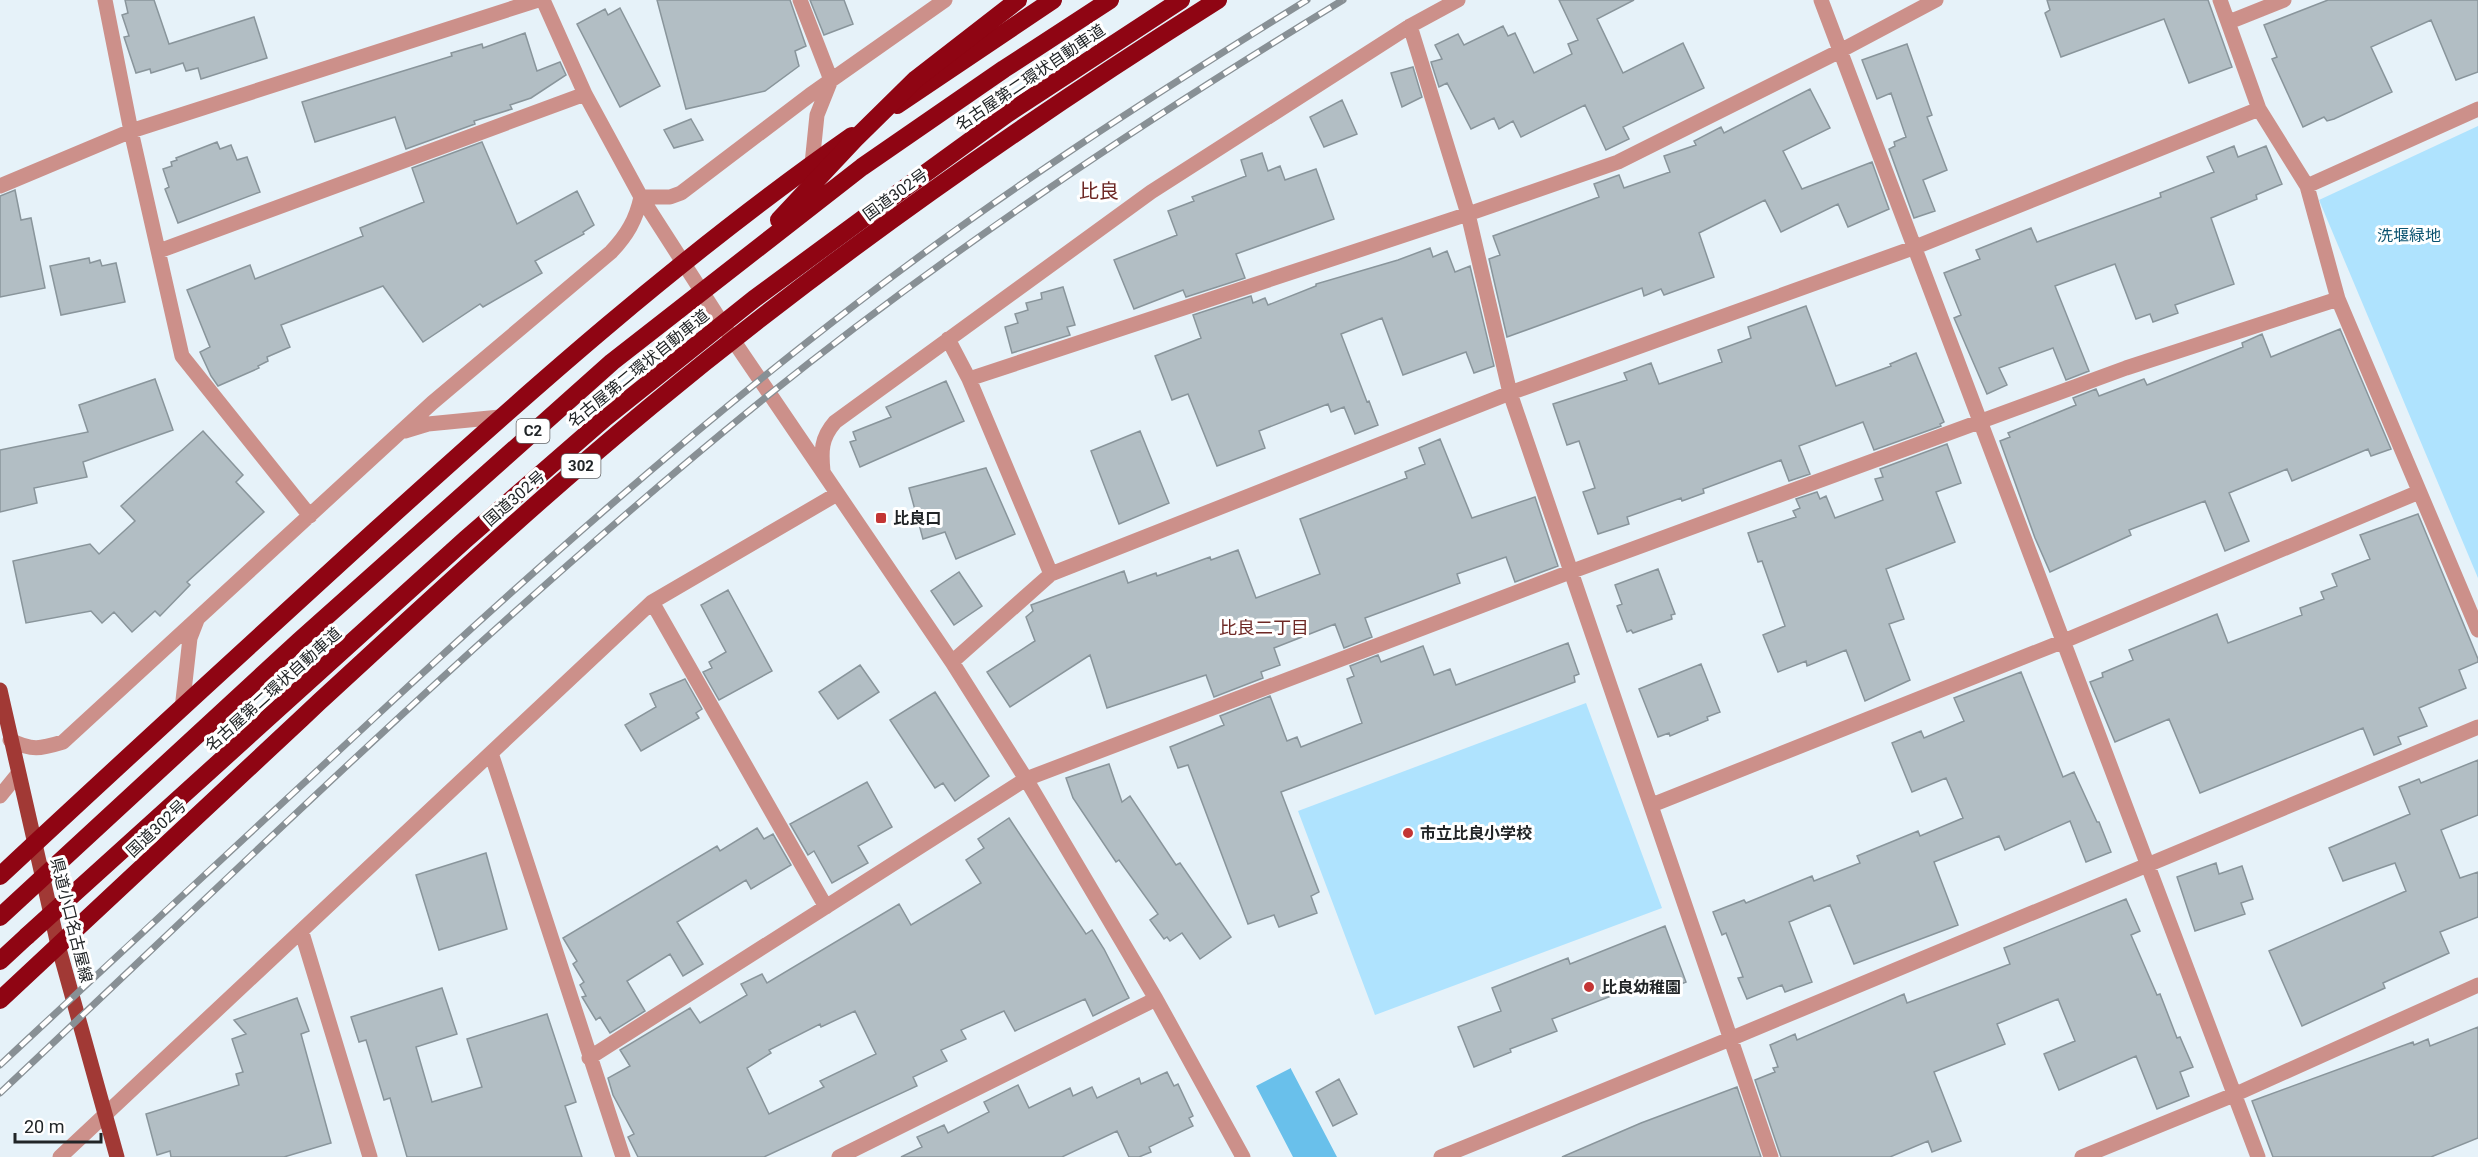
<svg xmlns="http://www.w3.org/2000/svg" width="2478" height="1157" viewBox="0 0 2478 1157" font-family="Roboto,'Noto Sans JP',sans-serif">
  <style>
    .green { fill: #afe3fe }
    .water { fill: #69c0eb }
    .building { fill: #b2bec4; stroke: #89959b; stroke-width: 1.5; fill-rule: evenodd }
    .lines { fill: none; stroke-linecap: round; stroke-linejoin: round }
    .minor { stroke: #cc908a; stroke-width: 15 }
    .major { stroke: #a13935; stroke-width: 15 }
    .highway { stroke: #8f0513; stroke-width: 18 }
    .rail-casing { stroke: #889095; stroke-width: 7 }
    .rail { stroke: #fff; stroke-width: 4.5; stroke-dasharray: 14; stroke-linecap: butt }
    .highway-bridge { stroke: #8f0513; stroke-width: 18 }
    .poi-dot { fill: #c33534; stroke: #fff; stroke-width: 2 }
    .labels { text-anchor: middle; stroke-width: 6; stroke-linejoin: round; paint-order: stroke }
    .shield { fill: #fff; stroke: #646668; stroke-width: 1.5 }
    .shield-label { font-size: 15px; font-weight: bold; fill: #212527 }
    .street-label { font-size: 16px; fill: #212527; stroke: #fff }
    .park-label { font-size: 16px; fill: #09526f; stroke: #fff }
    .poi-label { font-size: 16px; font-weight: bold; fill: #212527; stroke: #fff; text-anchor: start }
    .neighbourhood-label { font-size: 18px; fill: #6e2825; stroke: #fff }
    .quarter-label { font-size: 20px; fill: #6e2825; stroke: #fff }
  </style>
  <rect width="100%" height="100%" fill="#e6f2f9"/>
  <path class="green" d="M2478,126V578L2319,200Z
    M1586,703L1662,908L1375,1015L1298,811Z"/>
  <path class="water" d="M1291,1068V1069L1337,1157H1293L1256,1086Z"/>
  <path class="building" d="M125,0H154L169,44L254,17L267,58L201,79L198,68L186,71L183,63L151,73L150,69L136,73L124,37L129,36L122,15L128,13Z
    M657,0H790L806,46L795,51L799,66L765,91L686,109Z
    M810,0H844L853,24L824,35Z
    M1559,0H1634L1597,19L1623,73L1683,43L1704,88L1623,127L1629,139L1606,150L1585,105L1521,137L1513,121L1499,129L1494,118L1471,129L1447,83L1439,87L1431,62L1442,59L1435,45L1458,34L1464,45L1503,26L1508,36L1515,33L1534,73L1572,54L1568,44L1578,40Z
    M2047,0H2208L2232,67L2189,83L2164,19L2061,57L2045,13L2050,10Z
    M2328,0H2478V72L2456,80L2431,20L2371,47L2392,92L2334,119L2327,121L2324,117L2303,127L2272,59L2277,57L2264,25Z
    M620,8L660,86L620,107L577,24L605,9L608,15Z
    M525,33L537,71L560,62L566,75L531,98L510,105L512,109L474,121L475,124L406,149L395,117L315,142L302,102L452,56L451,53L482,44L483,48Z
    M1907,44L1932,115L1927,117L1947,170L1923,180L1935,211L1914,218L1889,149L1895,146L1894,142L1906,137L1891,93L1877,99L1862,60Z
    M1413,67L1422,97L1402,107L1391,73Z
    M1810,89L1830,128L1783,151L1802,189L1872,162L1889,209L1848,227L1838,204L1781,232L1765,200L1699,233L1714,277L1664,295L1661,289L1644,296L1642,288L1507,337L1489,259L1500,255L1493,236L1599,197L1594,184L1619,175L1624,188L1670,172L1664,156L1696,145L1694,141L1721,127L1724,133Z
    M1342,100L1357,134L1324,147L1310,117Z
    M691,119L703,140L674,148L664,130Z
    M217,142L220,149L231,145L237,160L247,157L260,192L178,223L165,189L169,187L163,169L172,166L171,162L177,160L176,158Z
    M482,142L517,224L577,191L594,225L583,232L584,234L535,261L542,273L483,307L480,304L423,342L383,286L281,325L290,347L267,357L268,361L258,366L259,368L218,386L211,376L200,352L210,347L187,290L250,265L255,279L363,236L360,228L424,202L412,168Z
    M2234,146L2238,157L2266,146L2282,184L2256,195L2257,199L2211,218L2234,284L2175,305L2178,313L2153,322L2150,314L2136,319L2115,264L2055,286L2089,371L2066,380L2053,348L1999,368L2007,385L1987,394L1954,318L1961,315L1944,273L1980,259L1976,250L2031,228L2037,242L2161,197L2160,193L2214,172L2207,157Z
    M1262,153L1268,171L1280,166L1285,180L1316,169L1334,219L1236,254L1245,278L1186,297L1183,290L1134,309L1114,260L1177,235L1168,211L1194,201L1192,197L1246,176L1241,160Z
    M15,190L21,220L31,218L45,288L0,297V196Z
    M1430,248L1433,257L1447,251L1455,272L1470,266L1494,366L1474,373L1466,352L1403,375L1382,318L1341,334L1367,402L1369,401L1378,425L1355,434L1344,407L1331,412L1328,404L1259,431L1265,448L1217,466L1188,394L1172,400L1155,356L1201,338L1193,315L1251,296L1253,303L1265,298L1268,305L1316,286V284L1398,260Z
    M89,258L90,263L100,260L102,266L116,263L125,302L61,315L50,266Z
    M1063,287L1075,325L1067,327L1070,335L1012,353L1005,327L1018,323L1015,314L1028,310L1026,303L1042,299L1041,293Z
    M1806,306L1836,386L1891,366L1890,364L1916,353L1944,422L1940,424L1941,426L1874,450L1863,422L1799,446L1810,474L1789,481L1781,460L1703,489L1704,493L1682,501L1681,498L1627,517L1629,524L1598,534L1583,492L1595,488L1579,441L1567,445L1553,404L1627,380L1624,373L1651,363L1659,384L1722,362L1718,350L1751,338L1748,327Z
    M2340,329L2391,449L2371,456L2368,449L2292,481L2287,469L2229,493L2249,541L2225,551L2205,501L2129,530L2131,535L2050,572L2035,538L2000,441L2010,437L2008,433L2076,405L2073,398L2096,389L2099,396L2144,379L2147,385L2243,347L2242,343L2262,334L2271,357Z
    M155,379L173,430L83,462L87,477L34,488L37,503L0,512V450L88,432L79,405Z
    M946,381L964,421L860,467L850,442L856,440L853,432L891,417L886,407Z
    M203,431L243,475L236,482L264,512L187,582L190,585L160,616L155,611L132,632L114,612L102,623L91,611L26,623L13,561L90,544L99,554L135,521L121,506Z
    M1140,431L1169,503L1119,524L1091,451Z
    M1440,439L1472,518L1535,497L1558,566L1515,582L1506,557L1457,574L1460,583L1365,618L1372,637L1344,648L1335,624L1274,648L1280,665L1261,672L1263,678L1214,697L1206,675L1107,708L1090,655L1010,707L987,672L1035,641L1026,617L1033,611L1031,605L1124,571L1128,583L1156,573L1157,576L1210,557L1211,560L1238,550L1256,598L1320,574L1300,519L1407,478L1405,472L1425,464L1419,448Z
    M1947,444L1961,483L1936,492L1955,542L1886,569L1904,619L1889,624L1910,680L1865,701L1846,650L1807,666L1806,661L1778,672L1763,635L1785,626L1762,561L1758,562L1748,533L1796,517L1793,511L1800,508L1796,499L1817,492L1820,499L1826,496L1835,518L1883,500L1875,479L1883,477L1880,469Z
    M986,468L1015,534L956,559L945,532L923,539L909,488Z
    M2418,514L2478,659V662L2459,670L2466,688L2419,708L2427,726L2398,737L2401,744L2374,755L2363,728L2200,793L2169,719L2115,742L2090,682L2103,677L2102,673L2133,660L2129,650L2217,614L2228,643L2302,615L2300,608L2324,599L2321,592L2337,586L2332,574L2370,559L2360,535Z
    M1658,569L1675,614L1671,615L1672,619L1633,633L1631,630L1627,632L1617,606L1622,604L1615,585Z
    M959,572L982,606L954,625L931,591Z
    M728,590L772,671L719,700L703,672L712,668L709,662L726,652L701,605Z
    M1568,643L1579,674L1574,676L1575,682L1281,792L1319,892L1311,896L1317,913L1279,927L1274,915L1248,924L1188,765L1178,768L1170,747L1224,725L1220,716L1270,696L1287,741L1297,737L1301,747L1362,723L1347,679L1354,676L1350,666L1378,655L1381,662L1423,646L1434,675L1450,669L1456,685Z
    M1701,664L1720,712L1707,717L1708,720L1670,736L1669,733L1658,737L1639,689Z
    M860,665L879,692L838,719L819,692Z
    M2021,672L2063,777L2074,772L2097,822H2099L2111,852L2086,862L2070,821L2005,850L1999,836L1934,862L1958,925L1854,964L1830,905L1789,922L1812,982L1785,992L1782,985L1747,999L1738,978L1743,977L1726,933L1722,935L1713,912L1744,900L1746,903L1812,876L1814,881L1860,863L1857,856L1918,831L1920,836L1963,818L1946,778L1912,792L1892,743L1921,731L1924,738L1964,721L1954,698Z
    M685,679L702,709L696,713L699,718L641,751L625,725L656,707L650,694Z
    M935,692L989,776L955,801L943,783L935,788L890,720Z
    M2478,760V815L2441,830L2460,878L2478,872V917L2440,932L2449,953L2383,983L2385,988L2302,1026L2269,951L2406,891L2395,863L2343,881L2329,848L2410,814L2399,787L2419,779L2421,783Z
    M1109,764L1122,802L1130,796L1176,865L1180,863L1231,937L1200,959L1182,933L1170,941L1167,937L1164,939L1150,920L1158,914L1119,860L1116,862L1073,798L1066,778Z
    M867,782L892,827L858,846L868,863L832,883L814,851L808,855L790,824Z
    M1009,818L1086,934L1092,930L1104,949L1129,998L1093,1016L1085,999L1015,1031L1004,1011L961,1030L966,1039L941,1050L947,1061L913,1077L917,1086L764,1157H638L628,1137L634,1134L613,1095L608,1078L630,1066L620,1050L690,1008L700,1023L747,995L741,984L762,974L767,983L899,904L911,925L981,883L966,860L984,848L978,839ZM855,1011L876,1054L820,1081L824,1087L769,1114L747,1068L771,1053L769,1050L820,1024L821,1027Z
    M757,828L764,839L773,834L791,865L751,889L746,880L677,922L703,964L683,976L670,954L627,981L645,1011L610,1033L600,1017L596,1020L582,997L586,996L580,985L584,982L573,964L577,961L563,938L717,846L720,851Z
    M486,853L507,929L439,950L416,875Z
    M2216,863L2219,874L2242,866L2253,899L2241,903L2245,914L2195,931L2177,877Z
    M2126,899L2140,931L2131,935L2157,995L2160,994L2177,1038L2180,1037L2193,1067L2180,1072L2189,1096L2157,1109L2136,1056L2059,1090L2044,1054L2075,1041L2058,999L1997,1024L2005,1044L1934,1072L1961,1141L1932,1152L1928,1141L1890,1157H1781L1755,1080L1775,1072L1773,1068L1778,1067L1770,1045L1795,1034L1797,1040L1904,994L1907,1003L2010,964L2004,948Z
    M1665,926L1686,982L1660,992L1655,979L1552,1019L1557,1031L1510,1049L1511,1052L1474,1067L1458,1027L1501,1011L1492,988L1568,958L1570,964Z
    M442,988L457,1034L416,1047L432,1102L482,1087L467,1039L547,1014L576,1102L565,1106L582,1157H407L390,1098L384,1100L366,1040L359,1042L351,1017Z
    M297,998L309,1031L301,1034L331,1143L284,1157H171L170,1151L157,1155L146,1114L239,1085L236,1074L243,1072L232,1039L246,1034L234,1020Z
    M2478,1027V1138L2431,1157H2273L2252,1101L2413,1042L2414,1045L2428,1039L2430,1046Z
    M1167,1072L1174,1086L1178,1084L1193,1116L1189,1118L1193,1126L1149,1147L1151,1152L1139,1157H1129L1117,1131L1062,1157H901L922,1147L917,1137L944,1125L948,1133L989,1112L984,1102L1018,1085L1029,1108L1070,1088L1073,1096L1092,1087L1097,1098L1139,1078L1141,1084Z
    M1339,1079L1357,1114L1333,1126L1316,1092Z
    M1737,1087L1761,1157H1562L1641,1123Z"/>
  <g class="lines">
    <path class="minor" d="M105,0L131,131L182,356L310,516
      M543,0L585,94L641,197L733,340L952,662L1026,779L1156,999L1243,1157
      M800,0L831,80L817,115L812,164
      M1821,0L2258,1157
      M2220,0L2259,109L2307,186L2338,299L2478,630
      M2229,22L2284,0
      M1410,26L1468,214L1510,393L1771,1157
      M0,186L131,131L538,0
      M2307,186L2478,109
      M641,197H670L681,193L810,95L945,0
      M159,251L585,94
      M948,339L969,379L1051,574
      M969,379L1468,214L1618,162L1840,51L1936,0
      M405,431L428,424L500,417
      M823,471C821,451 821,438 835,422L1151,192L1410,26L1458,0
      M652,602L826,907
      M952,662L1051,574L1510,393L1913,248L2259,109
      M182,709L190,638L197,620
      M10,740C32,751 40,749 63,742L432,403L611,252C627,235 636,220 641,197
      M491,753L623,1157
      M0,796L18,774
      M1652,805L2064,641L2419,492
      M302,933L370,1157
      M589,1058L1026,779L1570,572L2126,368L2338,299
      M60,1157L652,602L837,494
      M839,1157L1156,999
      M1441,1157L1730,1039L2478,727
      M2082,1157L2236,1094L2478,985"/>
    <path class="major" d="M0,690L58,945L117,1157"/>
    <path class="highway" d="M897,105L1053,0
      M0,876C124,760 250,645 376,530C528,392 683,254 852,136
      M0,961L27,936
      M0,1000C106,901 213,802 319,702C428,602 536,501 651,406C830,258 1021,124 1218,0"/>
    <g class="rail-casing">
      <path id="rail" d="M0,1065C124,949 249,834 373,719C529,574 688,433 856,304C1000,193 1153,95 1307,0
        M0,1093C248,860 491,621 755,406C940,256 1139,124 1343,0"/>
    </g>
    <use href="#rail" class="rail"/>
    <path class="highway-bridge" d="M779,220L855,139L916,79L1018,0
      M0,917L299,641L612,362L862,167L1004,69L1110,0
      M27,936L466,539L605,418L754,299L883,204L1007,114L1181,0"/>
  </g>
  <g class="poi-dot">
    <rect x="875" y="512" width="12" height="12" rx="3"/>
    <circle cx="1408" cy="833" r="6"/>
    <circle cx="1589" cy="987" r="6"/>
  </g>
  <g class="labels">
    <g class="shield">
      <rect x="516.5" y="419" width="33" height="24" rx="4.5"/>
      <rect x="561.5" y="454" width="39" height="24" rx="4.5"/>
    </g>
    <g class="shield-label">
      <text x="533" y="436">C2</text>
      <text x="581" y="471">302</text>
    </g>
    <g class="street-label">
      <text transform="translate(1030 77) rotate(-34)" y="6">名古屋第二環状自動車道</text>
      <text transform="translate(895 194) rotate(-36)" y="6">国道302号</text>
      <text transform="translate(638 368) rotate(-39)" y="6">名古屋第二環状自動車道</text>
      <text transform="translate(514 498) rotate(-41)" y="6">国道302号</text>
      <text transform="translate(273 689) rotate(-42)" y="6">名古屋第二環状自動車道</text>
      <text transform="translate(156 828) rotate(-43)" y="6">国道302号</text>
      <text transform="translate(72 920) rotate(76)" y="6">県道小口名古屋線</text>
    </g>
    <g class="park-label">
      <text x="2409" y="241">洗堰緑地</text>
    </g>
    <g class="poi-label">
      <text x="893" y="524">比良口</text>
      <text x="1420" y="839">市立比良小学校</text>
      <text x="1601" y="993">比良幼稚園</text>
    </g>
    <g class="neighbourhood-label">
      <text x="1264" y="634">比良二丁目</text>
    </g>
    <g class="quarter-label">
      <text x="1099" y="198">比良</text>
    </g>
  </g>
  <path d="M15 1133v9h86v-9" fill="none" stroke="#212527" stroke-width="3"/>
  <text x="24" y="1133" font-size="18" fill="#212527" stroke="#ffffff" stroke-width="4.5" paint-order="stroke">20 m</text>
</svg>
